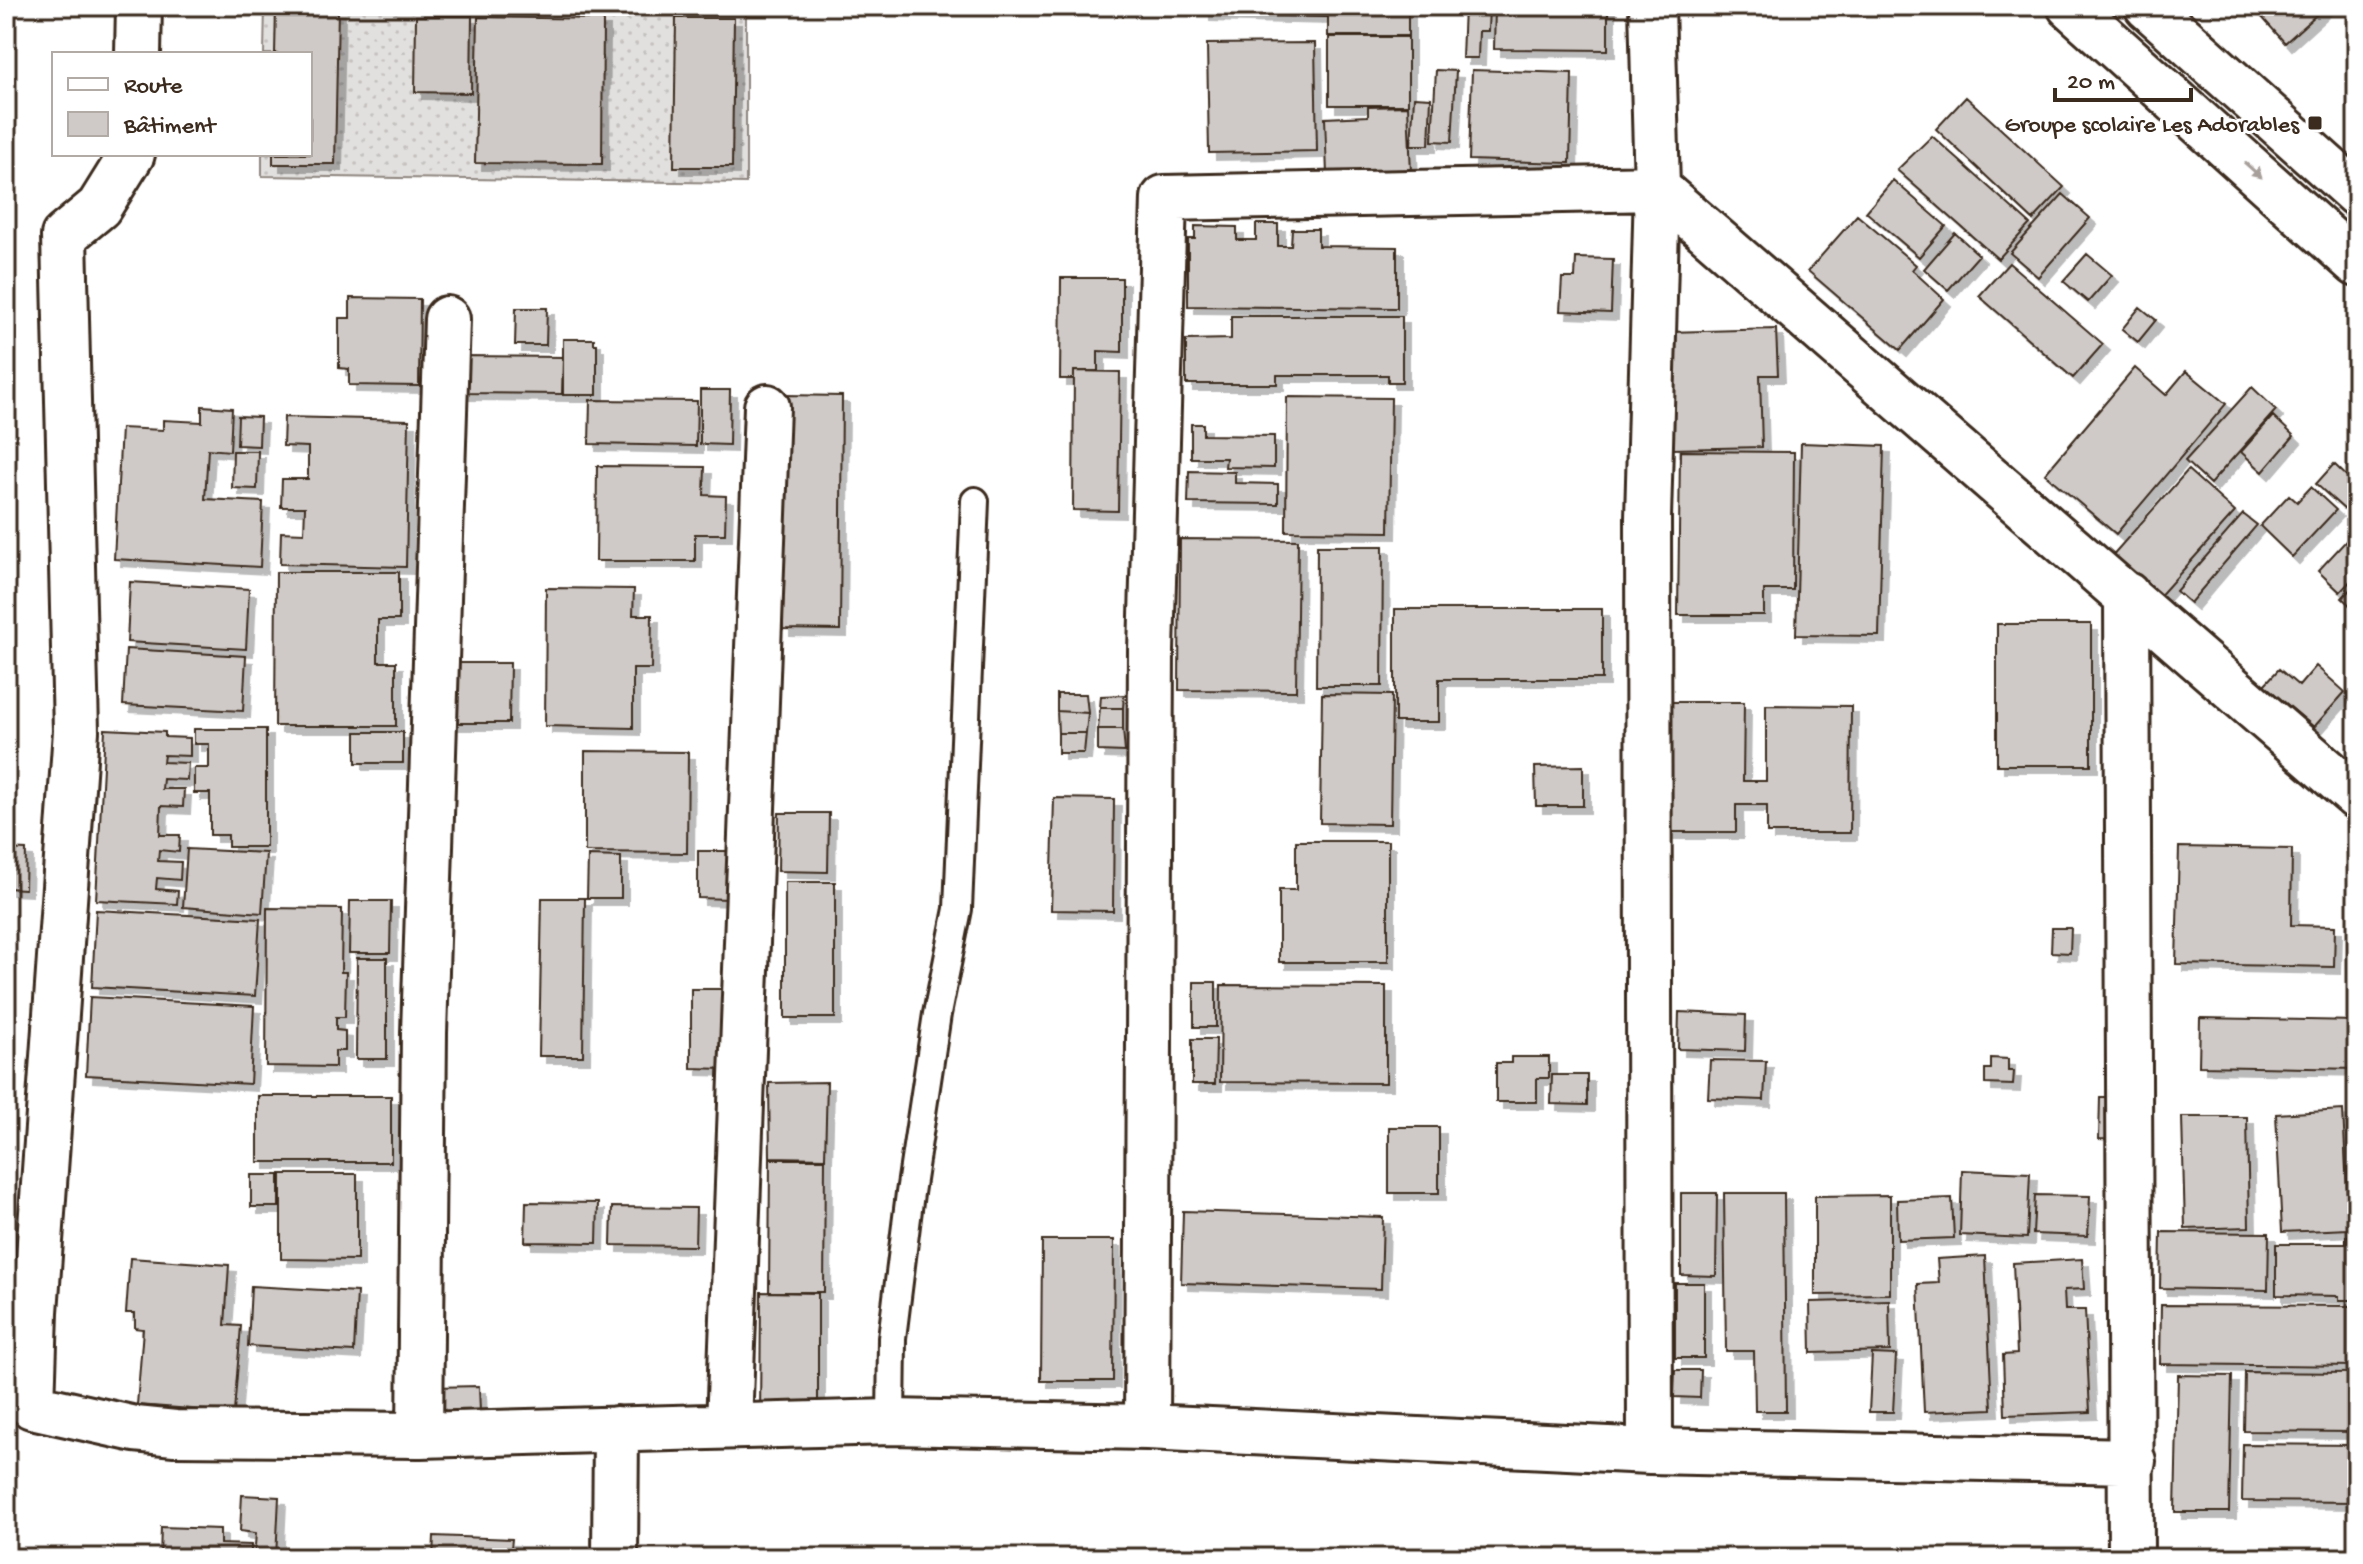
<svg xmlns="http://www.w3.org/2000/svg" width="2363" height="1564" viewBox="0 0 2363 1564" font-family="'Gochi Hand',sans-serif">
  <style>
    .grass { fill: url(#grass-dots); stroke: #8e857e; stroke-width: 2 }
    .building { fill: #cfcac7; stroke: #3b2a1e; stroke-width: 2; filter: url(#shadow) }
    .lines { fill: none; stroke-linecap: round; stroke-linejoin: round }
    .lane-casing { stroke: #3b2a1e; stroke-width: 32 }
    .street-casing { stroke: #3b2a1e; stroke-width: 50 }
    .secondary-casing { stroke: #3b2a1e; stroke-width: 50 }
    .lane { stroke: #fff; stroke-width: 26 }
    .street { stroke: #fff; stroke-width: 44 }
    .secondary { stroke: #fff; stroke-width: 44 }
    .oneway { fill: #a79f9a }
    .poi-dot { fill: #3b2a1e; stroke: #fff; stroke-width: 3 }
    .labels { text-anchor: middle; stroke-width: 6; stroke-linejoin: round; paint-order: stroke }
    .poi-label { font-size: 24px; fill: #3b2a1e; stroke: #fff; text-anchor: end }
  </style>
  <defs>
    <pattern id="grass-dots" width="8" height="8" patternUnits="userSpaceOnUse" patternTransform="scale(2)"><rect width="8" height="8" fill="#e2e0de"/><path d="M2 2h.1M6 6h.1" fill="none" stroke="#c3c0be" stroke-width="1.8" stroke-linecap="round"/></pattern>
    <filter id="shadow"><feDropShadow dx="7" dy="7" stdDeviation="0" flood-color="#0004"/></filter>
  </defs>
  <rect width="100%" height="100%" fill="#fff"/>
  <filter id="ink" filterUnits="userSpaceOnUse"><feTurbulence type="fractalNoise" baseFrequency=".0125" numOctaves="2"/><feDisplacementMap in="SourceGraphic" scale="16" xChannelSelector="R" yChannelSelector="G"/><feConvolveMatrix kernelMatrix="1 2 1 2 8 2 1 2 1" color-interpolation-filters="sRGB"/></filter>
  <g filter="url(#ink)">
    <path class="grass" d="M265,6H746V183L262,176V154H310V54H264Z"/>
    <path class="building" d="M1203,6H1327L1326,17L1203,14Z
      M1328,6H1408V36H1328Z
      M1464,6H1489L1488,31H1479L1478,58H1462Z
      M1495,6H1608V50L1494,49Z
      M2252,6H2326L2285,43Z
      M276,7L338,9L335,164H273V154H310V54H275Z
      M416,16H472L471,93L415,92Z
      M478,17L603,19L602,164L475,163Z
      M676,18H734L732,167H674Z
      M1329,37H1408V105H1329Z
      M1315,43L1317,151L1209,153L1207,44Z
      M1436,70L1456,71L1452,142L1432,141Z
      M1472,70L1572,73L1570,163L1469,160Z
      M1414,97L1431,98L1429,145H1411Z
      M1966,97L2064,187L2033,220L1936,129Z
      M1408,106L1411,172L1327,175L1325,118L1368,116V107Z
      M1932,136L2030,224L1998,259L1897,170Z
      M1893,180L1946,226L1919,257L1866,212Z
      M2063,194L2090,218L2038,277L2010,253Z
      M1857,215L1916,265L1912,270L1944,299L1900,350L1808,271Z
      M1256,224H1278V246H1291L1292,229H1318V246L1397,247V308L1188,306V239H1195V226L1237,227V240H1256Z
      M1955,233L1979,255L1948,290L1924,269Z
      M2087,254L2112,275L2088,302L2063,281Z
      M1576,258L1613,259L1611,313L1560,311L1562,278H1575Z
      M2009,263L2103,344L2073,378L1979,296Z
      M1061,278H1122V352L1098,351V371H1074V379H1060Z
      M350,298L420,299L419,386L349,385V369L339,368V318H350Z
      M2140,307L2156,320L2138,342L2122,329Z
      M516,308H547L546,345H515Z
      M1231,316H1402V382H1388V375H1277V384H1186V340L1231,339Z
      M1776,329L1778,375H1760L1762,447L1672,449L1669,332Z
      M563,339H594V344H597V395H563Z
      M461,356L563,357L562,394L460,393Z
      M2135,368L2166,395L2186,371L2226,404L2116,534L2045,474Z
      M1074,371L1120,372L1118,511L1073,510Z
      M2252,387L2276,410L2210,484L2185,461Z
      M700,390H730L729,445L700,444Z
      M785,395L842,396L840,630L783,629Z
      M1287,397L1391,398L1389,532L1286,531Z
      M590,400L697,401L696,446L589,444Z
      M202,406L232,408L230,451L208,449L205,499L263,502L260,567L114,559L121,428L163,430V420L202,422Z
      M238,416L260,417L259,446L237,445Z
      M2273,416L2294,436L2263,472L2241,452Z
      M284,417L409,420L406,567L280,564L281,532L304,533L305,507H281L282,479H308V447L283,446Z
      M1191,424H1203V435L1274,436V468L1225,467L1226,458H1191Z
      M1801,443L1884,446L1879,636L1796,635Z
      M233,451H258L257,489L232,488Z
      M1680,451L1794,452L1793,590H1764V615H1678Z
      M2334,464L2357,486V498L2345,510L2316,484Z
      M597,466L705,467L704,495L726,496L725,534H695V561H596Z
      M2188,470L2235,512L2157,599L2110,558Z
      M1189,471L1235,472V483L1278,484V504L1188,503Z
      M2311,487L2336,510L2292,557L2260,526L2289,495L2297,502Z
      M2243,514L2257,525L2190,603L2176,591Z
      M2357,529V574L2340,592L2318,571Z
      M1180,539L1298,540L1296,691L1179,690Z
      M1317,546H1383L1382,686H1316Z
      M276,572H399V620H378V662H396V726H275Z
      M130,582L249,589L246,649L127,642Z
      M2357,582V612L2342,598Z
      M546,588L634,589L633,615H652L651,669H633V728L545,726Z
      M1395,609H1602V679H1439V722H1395Z
      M1997,624H2091V765H1997Z
      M126,649L246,656L243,711L123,705Z
      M451,663H510L509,723H451Z
      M2316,666L2345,692L2314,727L2264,685L2279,669L2299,686Z
      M1057,694H1086L1088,713L1057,711Z
      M1322,694L1392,695L1390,824L1320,823Z
      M1124,695L1123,708H1100L1101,696Z
      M1660,702H1744L1743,781H1766V705L1851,706L1850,833H1767V805H1736V832H1659Z
      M1100,708H1123V729H1098Z
      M1057,711L1088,713L1086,733H1058Z
      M105,729L165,732V737L190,738V756L164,755L163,762L188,763L187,780L163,779L162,789H184L183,807L161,806L160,835H180L179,852L159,850L158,861L181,862L180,880L157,878L156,889L178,891L177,904L96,900Z
      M194,729H266V847H228V835H210V793H194V768H209V744H194Z
      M1098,729H1123L1125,752L1098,751Z
      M356,732H403V763H356Z
      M1058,733H1086L1084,753H1058Z
      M585,751L688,752L687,853L585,852Z
      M1583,766V806H1536L1535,767Z
      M1054,798L1114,799L1113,911L1051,910Z
      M779,813H829L828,872L778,871Z
      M1296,841H1388V962H1279V890H1296Z
      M2179,847L2292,849L2291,925L2335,926L2334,967L2176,964Z
      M6,849L26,850L25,889L6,888Z
      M187,849L266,853L262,913L183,907Z
      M698,851H730L729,899L698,898Z
      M588,856L621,857V898H587Z
      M785,882H835V1018H785Z
      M542,898H585L583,1056H539Z
      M350,901H391L390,953H349Z
      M267,908L342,909L341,972H346L345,1017H336V1030L345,1031V1051H335V1067L266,1066Z
      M96,910L260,919L255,996L92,987Z
      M2052,928H2071L2070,953L2051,952Z
      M357,958H387V1059H356Z
      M1194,982H1216V1027H1194Z
      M1221,985L1386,986V1083L1220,1082Z
      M691,989H725L724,1069L691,1068Z
      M90,997L254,1006L250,1084L86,1075Z
      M1679,1012L1746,1015L1745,1051L1678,1049Z
      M2200,1018L2357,1021V1069L2199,1066Z
      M1192,1039H1216L1215,1084H1192Z
      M1511,1057H1549V1078H1537V1102H1496V1063H1511Z
      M1991,1058L2008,1059V1071H2014L2013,1085L1985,1084V1069H1991Z
      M1710,1060L1766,1061L1764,1100L1708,1098Z
      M1552,1075H1587V1105L1551,1104Z
      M827,1082L825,1158L770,1157L769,1083Z
      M258,1096H391V1162H258Z
      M2100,1097H2121L2119,1140L2099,1139Z
      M2343,1110L2349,1229L2282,1232L2276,1114Z
      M2182,1117H2247L2249,1227L2185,1229Z
      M1389,1127H1439V1193H1389Z
      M770,1159H825L824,1292H769Z
      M1962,1170L2030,1173L2027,1238L1960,1235Z
      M281,1174H357V1260L281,1259Z
      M251,1175H279V1207H251Z
      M1681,1193H1717L1716,1276L1681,1275Z
      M1724,1193H1784L1786,1411H1755L1754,1351H1726Z
      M1890,1195V1294L1815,1295V1196Z
      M2035,1195L2090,1196L2088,1236L2033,1234Z
      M1952,1198L1954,1238L1898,1240L1897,1200Z
      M526,1202L598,1203L597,1243L525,1242Z
      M612,1207L696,1208L695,1246L611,1245Z
      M1183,1211L1383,1217L1381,1289L1181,1283Z
      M2161,1232L2269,1233L2268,1290L2160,1288Z
      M2346,1236H2357V1300H2339V1296L2276,1295V1244H2346Z
      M1042,1240H1114L1113,1381H1041Z
      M1985,1256L1992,1409L1924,1412L1918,1284L1939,1283L1937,1259Z
      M130,1258L229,1265L225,1325L241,1326L234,1412L137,1405L143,1329L135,1328V1313H126Z
      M2082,1259L2084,1289L2064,1290L2065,1310H2085L2090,1412L2005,1415L2003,1355L2017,1354L2013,1263Z
      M1675,1283H1704V1358H1675Z
      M251,1286L357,1292L354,1352L248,1346Z
      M761,1292L818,1293V1420H760Z
      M1889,1300L1890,1351L1811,1353L1810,1302Z
      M2161,1305L2357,1306V1366L2160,1364Z
      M1872,1354L1896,1355L1893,1412H1869Z
      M1675,1370H1701L1700,1398L1674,1397Z
      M2245,1372L2357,1373V1432L2244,1431Z
      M2178,1375L2232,1376L2229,1512H2175Z
      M479,1386L480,1412L433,1413V1387Z
      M2243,1444L2357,1445V1502L2242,1501Z
      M242,1495L279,1497L276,1558H254L256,1533L240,1531Z
      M161,1527L220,1529V1544L251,1545V1558H160Z
      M434,1536L512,1539L510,1558H433Z"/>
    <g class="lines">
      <g class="lane-casing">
        <path id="lane" d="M891,1422L892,1338L910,1193L937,1014L958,909L975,501"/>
      </g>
      <g class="street-casing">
        <path id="street" d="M138,54L139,6
          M132,154L99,207L64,236L76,731L35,1312L32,1406L135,1429L175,1433L420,1435L891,1422L1147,1427L1650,1451L2133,1461
          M2127,595L2131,1558
          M729,1425L767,407
          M1147,1427L1151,651L1164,198L1657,188L2357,797
          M420,1435L424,1033L447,319
          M1650,1451L1648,518L1657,188L1652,6
          M615,1558L616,1429"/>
      </g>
      <g class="secondary-casing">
        <path id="secondary" d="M2070,6L2357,264
          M2147,6L2357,194"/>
      </g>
      <use href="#lane" class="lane"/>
      <use href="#street" class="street"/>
      <use href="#secondary" class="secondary"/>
    </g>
    <defs><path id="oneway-solid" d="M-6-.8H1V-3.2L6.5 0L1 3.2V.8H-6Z" transform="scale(2)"/></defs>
    <use class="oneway" href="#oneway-solid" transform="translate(2253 170) rotate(42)"/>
  </g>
  <rect class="poi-dot" x="2307" y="115" width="16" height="16" rx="4"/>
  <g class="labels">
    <g class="poi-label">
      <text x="2299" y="131">Groupe scolaire Les Adorables</text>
    </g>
  </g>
  <rect width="2363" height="1564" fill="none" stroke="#fff" stroke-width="32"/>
  <rect x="16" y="16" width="2331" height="1532" fill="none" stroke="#3b2a1e" stroke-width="3" filter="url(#ink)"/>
  <rect x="52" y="52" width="260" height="104" fill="#ffffff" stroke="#b1aaa5" stroke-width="2"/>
  <rect x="68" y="78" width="40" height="12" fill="#ffffff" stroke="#b1aaa5" stroke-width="2"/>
  <text x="124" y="92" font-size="24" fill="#3b2a1e">Route</text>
  <rect x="68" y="112" width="40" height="24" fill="#cfcac7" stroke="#b1aaa5" stroke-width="2"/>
  <text x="124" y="132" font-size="24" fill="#3b2a1e">Bâtiment</text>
  <path d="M2055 88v12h136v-12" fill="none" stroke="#3b2a1e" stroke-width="4"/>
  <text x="2067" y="88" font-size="24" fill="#3b2a1e" stroke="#ffffff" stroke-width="6" paint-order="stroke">20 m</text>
</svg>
